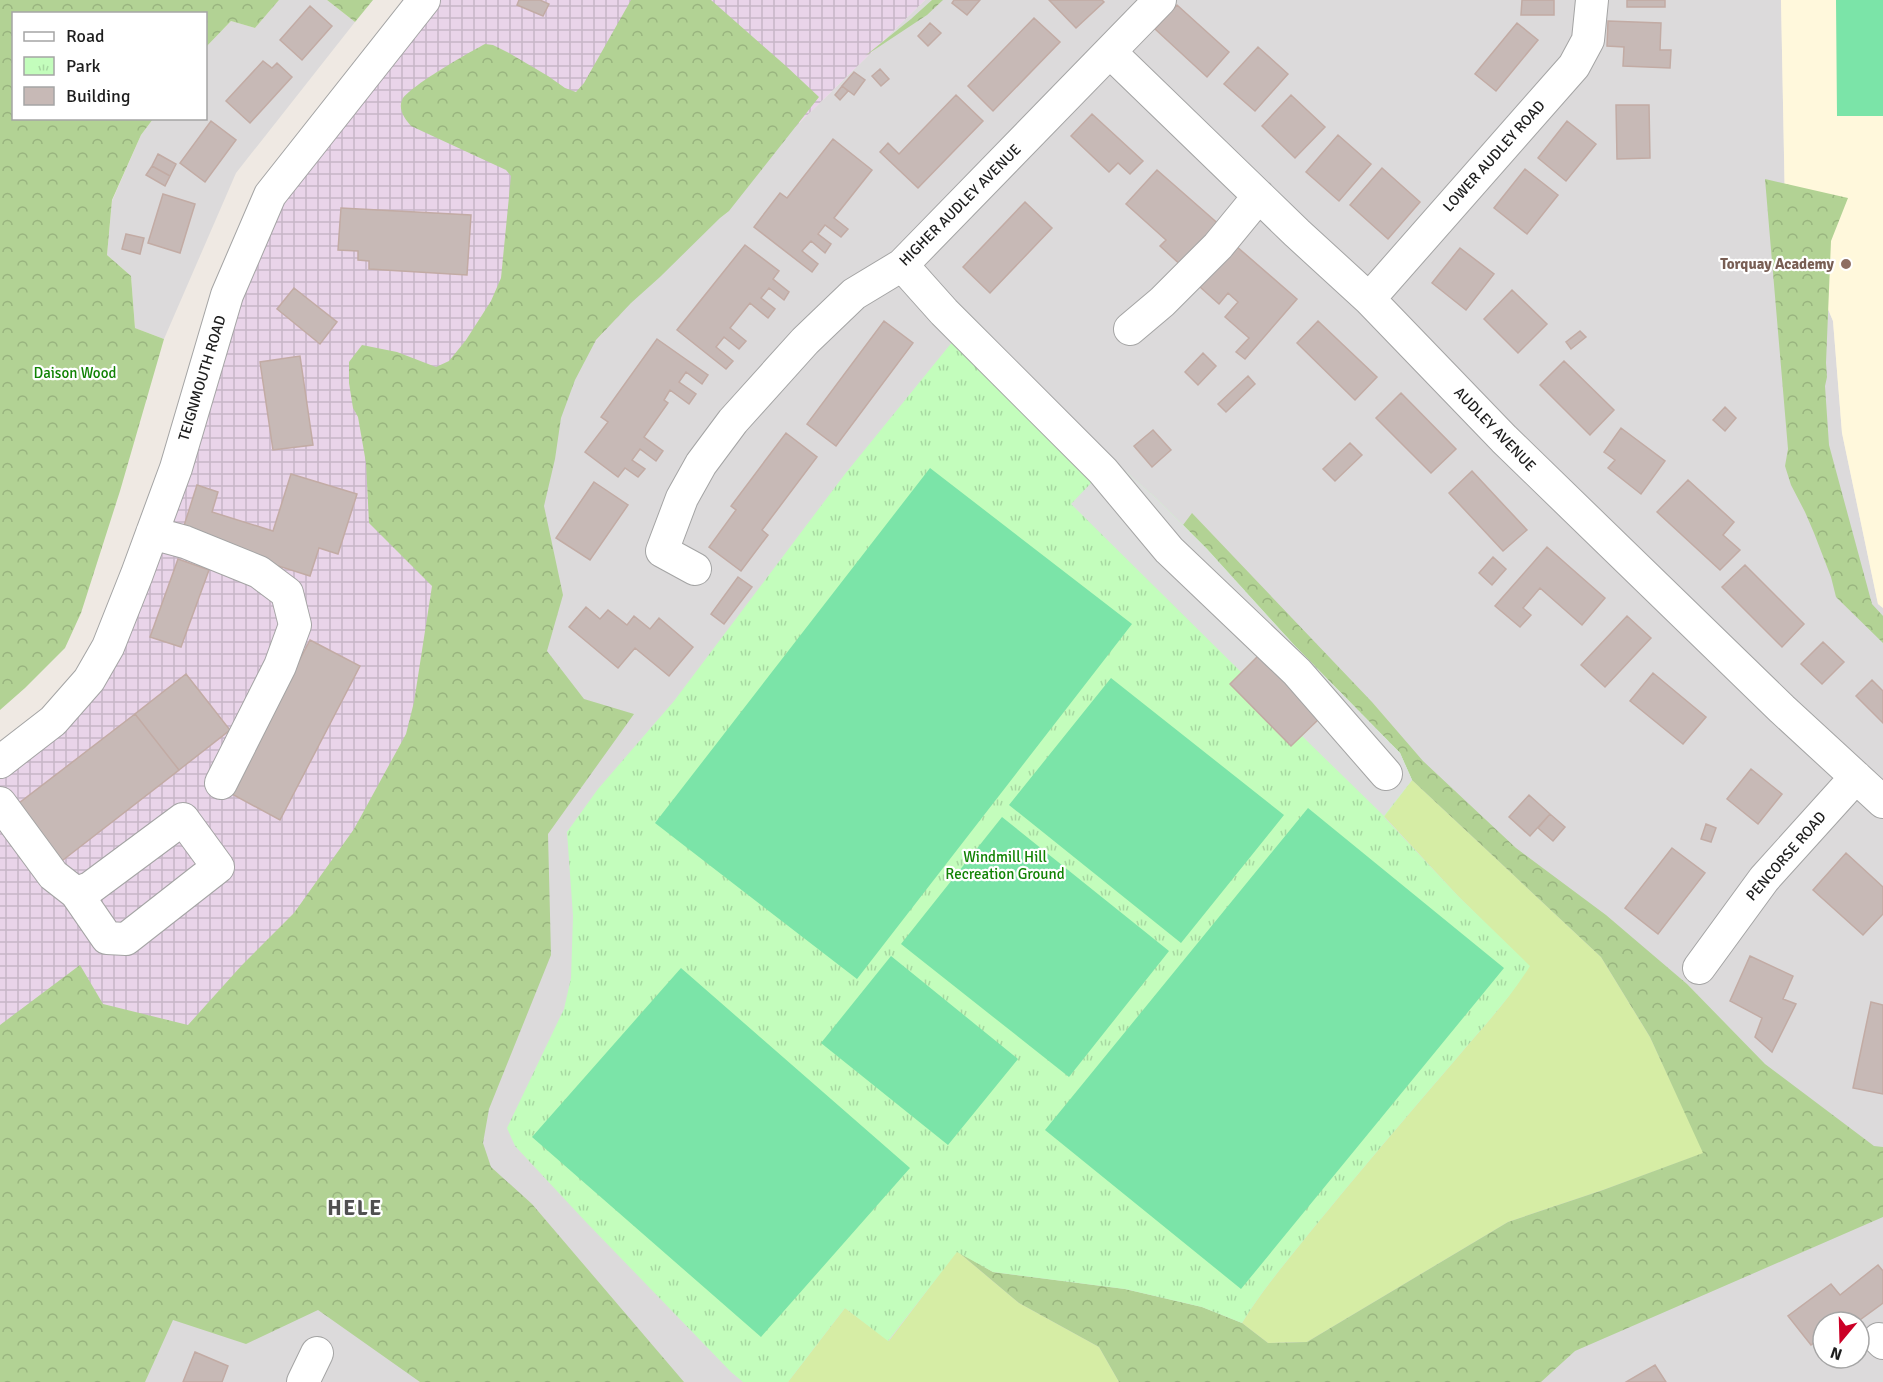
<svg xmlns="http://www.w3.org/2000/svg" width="1883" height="1382" viewBox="0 0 1883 1382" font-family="Signika,sans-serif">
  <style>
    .residential { fill: #dcdadb; fill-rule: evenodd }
    .industrial { fill: url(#industrial-grid) }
    .education { fill: #fff8dc }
    .grass { fill: #d6eda5 }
    .forest { fill: url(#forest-crowns) }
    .park { fill: url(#park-tufts) }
    .pitch { fill: #7be4a8 }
    .parking { fill: #ddd }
    .building { fill: #c7b9b6; stroke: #c2aba4; stroke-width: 1.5 }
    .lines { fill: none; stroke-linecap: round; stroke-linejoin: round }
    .minor-casing { stroke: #a4a4a4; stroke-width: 34 }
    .minor { stroke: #fff; stroke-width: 32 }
    .education-dot { fill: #8d6e63; stroke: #fff; stroke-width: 2 }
    .labels { text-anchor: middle; stroke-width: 4.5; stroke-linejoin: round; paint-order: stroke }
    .street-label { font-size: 15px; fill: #1d1d1d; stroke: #fff }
    .education-label { font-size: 15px; font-weight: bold; fill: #785e54; stroke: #fff; text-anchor: end }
    .park-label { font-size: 15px; fill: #118304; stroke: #fff }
    .district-label { font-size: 21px; font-weight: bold; letter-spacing: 1.5px; fill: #505050; stroke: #fff }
  </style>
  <defs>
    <pattern id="industrial-grid" width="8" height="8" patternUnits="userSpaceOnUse" patternTransform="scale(1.5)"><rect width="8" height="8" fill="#e9d4e9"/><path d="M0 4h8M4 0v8" fill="none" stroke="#c7b6c7"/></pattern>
    <pattern id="forest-crowns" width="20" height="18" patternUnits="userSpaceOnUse" patternTransform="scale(1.5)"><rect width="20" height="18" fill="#b2d294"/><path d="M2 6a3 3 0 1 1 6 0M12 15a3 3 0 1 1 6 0" fill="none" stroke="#99b47f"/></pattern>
    <pattern id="park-tufts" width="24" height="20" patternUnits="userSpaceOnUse" patternTransform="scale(1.5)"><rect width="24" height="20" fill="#c3fdbc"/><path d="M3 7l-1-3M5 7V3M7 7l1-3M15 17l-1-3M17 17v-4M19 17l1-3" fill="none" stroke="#a7d8a1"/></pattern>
  </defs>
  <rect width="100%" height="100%" fill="#efe9e3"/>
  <path class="residential" d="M279,0H327L355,22L236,173L164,339L135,328L131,276L107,255L112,201L141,135L153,119L206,118V47L231,21L255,28Z
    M925,0H1781L1785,207L1833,321L1842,433L1878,604L1883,608V1382H0V1207L551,391L734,187ZM1823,1322H1859V1358H1823Z"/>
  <path class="industrial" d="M424,0H925L734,187L551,391L363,837L188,1042L0,1207V762L89,680L270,195Z"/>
  <path class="education" d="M1781,0H1883V608L1878,604L1842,433L1833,321L1785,207Z"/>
  <path class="grass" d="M1412,780L1601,957L1650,1037L1704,1153L1603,1190L1508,1222L1307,1342L1268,1343L1242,1323C1262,1290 1287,1261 1311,1231C1358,1173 1407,1116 1456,1059C1482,1028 1508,1001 1529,966L1458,896L1384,816Z
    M957,1251L1019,1303L1099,1347L1119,1382H788L845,1308L889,1341Z"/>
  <path class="forest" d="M0,0H279L255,28L231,21L206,47V14H14V118L153,119L141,135L112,200L107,255L131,276L135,328L164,339L120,491L81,613L65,648L25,688L0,710Z
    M327,0H373L355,22Z
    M631,0H711L786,66L819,97L729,211L720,218L660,277L631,303L596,340L575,380L561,418L555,459L544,506L563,595L547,651L584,699L634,714L548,834L551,955L489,1109L483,1143L491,1167L532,1204L684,1382H420L318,1310L246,1344L173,1320L145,1382H0V1025L80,965L103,1004L188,1025L242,965L294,913L354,829L406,734L414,702L432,586L369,523L366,463L358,417L353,408L349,383V362L362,345L397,352L436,367L449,361L466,340L491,301L501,278L511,176L506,170L411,126C405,119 398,110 402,100C408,87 470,52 485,44L493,45L509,53L548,76L565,88L576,92L584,83Z
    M932,0H943L927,15L865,56L911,19Z
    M1765,179L1848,198L1831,241L1826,363L1827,377L1825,386L1829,445L1872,604L1883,616V643L1836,597L1831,577L1814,533L1805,512L1791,485L1785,466L1788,449Z
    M1192,513L1372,702L1423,761L1516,848L1606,915L1687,984L1765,1064L1874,1146L1883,1147V1217L1575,1351L1541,1382H1119L1099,1347L1019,1303L957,1251L993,1272L1125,1289L1202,1307L1242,1323L1268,1343L1307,1342L1508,1222L1603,1190L1703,1153L1650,1037L1601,957L1412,780L1400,753L1295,646L1183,525Z"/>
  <path class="park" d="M953,341L1059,413L1155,497L1207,549L1295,646L1400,753L1412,780L1384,817L1458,896L1530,966C1508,1001 1482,1028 1456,1059C1407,1116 1358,1173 1311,1231C1287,1261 1262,1290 1242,1323L1202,1307L1125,1289L993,1272L957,1252L888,1341L845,1308L788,1382H743L731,1372L585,1221L515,1146L507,1128L564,1009L571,978L573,916L567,832L598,789L674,701L845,474Z"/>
  <path class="pitch" d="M1836,0H1883V116H1837Z
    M930,468L1132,624L857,979L655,823Z
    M1111,678L1284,815L1181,943L1009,805Z
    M1308,808L1504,968L1241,1289L1045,1130Z
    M1002,817L1169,951L1069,1077L901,944Z
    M891,956L1018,1059L948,1145L821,1043Z
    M681,968L910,1168L761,1337L532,1137Z"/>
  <path class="parking" d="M1113,460L1155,497L1207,549L1295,646L1400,753L1412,780L1384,816L1302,736L1321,716L1260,654L1241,672L1071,504Z"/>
  <path class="building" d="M519,0H540L549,4L543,16L517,5Z
    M954,0H980L967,15L952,3Z
    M1049,0H1102L1104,2L1076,28Z
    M1522,0H1554V15H1521Z
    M1627,0H1665V7H1627Z
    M1177,5L1229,52L1207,77L1155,29Z
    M310,6L332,26L302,60L280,40Z
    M1034,18L1060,42L993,111L968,86Z
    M1608,21L1661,23L1660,50H1671L1670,68L1623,66L1624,47L1607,46Z
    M930,23L941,33L928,46L918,36Z
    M1517,23L1538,40L1496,91L1475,74Z
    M1258,47L1288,74L1255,111L1224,84Z
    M263,61L272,68L277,63L292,77L250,123L226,101Z
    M880,69L889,79L881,86L872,76Z
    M854,72L865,80L854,95L842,86Z
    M842,86L848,91L840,100L835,95Z
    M956,95L983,121L918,188L880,152L888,143L899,154Z
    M1291,95L1325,127L1295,158L1262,126Z
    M1616,105H1649L1650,158L1617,159Z
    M1092,114L1143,161L1130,174L1118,163L1109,172L1071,136Z
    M211,121L236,140L205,182L180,163Z
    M1567,121L1596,144L1566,181L1538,158Z
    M1338,135L1371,164L1339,201L1306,172Z
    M833,139L872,170L834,218L848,229L841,237L825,225L818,234L831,244L825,253L811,241L802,251L818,264L812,272L754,227L780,193L787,198Z
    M158,154L176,164L170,176L152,166Z
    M152,166L170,176L165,186L146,175Z
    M1382,168L1420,202L1388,239L1350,205Z
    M1525,169L1558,195L1527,234L1494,208Z
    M1157,170L1222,227L1185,269L1160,246L1166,240L1126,204Z
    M163,194L195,204L180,253L148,243Z
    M1025,202L1052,228L990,293L963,267Z
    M341,208L471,215L467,275L369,269V261L358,260V251L338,250Z
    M126,234L144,238L140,254L122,249Z
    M745,245L779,271L773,279L789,292L784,300L769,288L761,298L775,309L768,318L750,303L730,328L746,341L739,349L724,337L716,347L733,361L726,369L677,330Z
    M1236,246L1297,299L1245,359L1236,352L1249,338L1225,317L1238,302L1228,293L1219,304L1200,287Z
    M1460,248L1494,274L1466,310L1432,283Z
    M294,288L337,322L320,344L277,309Z
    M1512,290L1547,324L1518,353L1484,319Z
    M884,321L913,343L836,446L807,424Z
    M1318,321L1377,377L1355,400L1297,343Z
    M1580,331L1586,337L1571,349L1566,342Z
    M657,339L708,375L702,384L686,372L679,382L696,394L689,404L670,390L664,400L668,403L644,437L663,451L656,461L640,449L632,460L645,469L638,477L625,468L618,477L585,452L608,422L601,417Z
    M1203,353L1216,366L1198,385L1185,372Z
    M300,356L313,445L273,450L260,362Z
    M1564,361L1614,410L1590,435L1540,385Z
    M1248,376L1255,384L1226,412L1218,404Z
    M1401,393L1456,449L1431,473L1376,418Z
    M1725,407L1736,418L1725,431L1713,420Z
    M1621,428L1665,461L1641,494L1608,468L1615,460L1604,452Z
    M1153,430L1171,450L1152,467L1134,446Z
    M786,433L817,457L762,530L768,535L741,571L709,547L736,510L731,506Z
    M1350,443L1362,455L1335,481L1323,469Z
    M1472,471L1527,530L1503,551L1449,493Z
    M291,474L357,494L338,554L319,548L310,576L181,535L197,485L218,492L212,512L273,531Z
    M1688,480L1734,522L1723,535L1740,550L1720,570L1657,512Z
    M594,482L628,505L590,560L556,538Z
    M1547,547L1605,598L1582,625L1540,588L1523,608L1531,615L1520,627L1495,606Z
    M1493,557L1506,569L1492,585L1479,573Z
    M178,559L209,570L181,647L150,637Z
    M1745,565L1804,624L1782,647L1722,587Z
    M738,577L752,587L724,624L711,614Z
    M586,607L600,619L608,610L627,625L634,616L650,629L659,618L693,647L669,676L635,648L618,668L569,627Z
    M1627,616L1651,638L1605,687L1581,665Z
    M310,640L360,666L280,820L230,793Z
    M1823,642L1844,662L1822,684L1801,664Z
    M1260,654L1322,716L1291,746L1230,684Z
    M1653,673L1706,717L1683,744L1630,701Z
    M186,674L230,730L179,770L135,714Z
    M1872,680L1883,691V723L1856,696Z
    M135,714L179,770L54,867L10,810Z
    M1751,769L1782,794L1758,824L1727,799Z
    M1529,795L1550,814L1530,836L1509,817Z
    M1550,814L1565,827L1553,841L1538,828Z
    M1706,824L1716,828L1711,842L1701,839Z
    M1672,848L1705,873L1658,934L1625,908Z
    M1846,853L1883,887V914L1863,935L1813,890Z
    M1750,956L1793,976L1783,999L1796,1004L1772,1052L1755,1037L1762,1018L1730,1001Z
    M1871,1002L1883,1005V1094L1853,1088Z
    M1878,1265L1883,1271V1303L1857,1322H1855L1850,1316L1842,1322H1823V1336L1811,1345L1788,1316L1831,1284L1840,1295Z
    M195,1352L228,1366L222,1382H183Z
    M1655,1365L1666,1382H1626Z"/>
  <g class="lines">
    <g class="minor-casing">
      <path id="minor" d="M1111,53L1297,233L1369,299L1504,439L1782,709L1883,802
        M902,265L944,312L1103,471L1169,550L1297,672L1386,774
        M1369,299L1574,66L1588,40L1592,0
        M1130,329L1162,302L1218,246L1259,196
        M152,533L185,542L259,572L287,593L295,625L280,666L221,783
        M695,569L662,551L682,498L701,464L733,421L805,341L854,294L902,265L1160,0
        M0,762L53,721L89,680L108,647L137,574L176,468L227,295L270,195L424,0
        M0,803L53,875L76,893L107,938L126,939L218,867L183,819L90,888L76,893
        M1699,968L1764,879L1856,777
        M1879,1339L1883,1343
        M303,1382L317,1353"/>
    </g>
    <use href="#minor" class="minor"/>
  </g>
  <circle class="education-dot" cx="1846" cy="264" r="6"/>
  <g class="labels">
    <g class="street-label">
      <text transform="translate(1494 156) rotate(-48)" y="5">LOWER AUDLEY ROAD</text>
      <text transform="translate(960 205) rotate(-45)" y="5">HIGHER AUDLEY AVENUE</text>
      <text transform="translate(202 378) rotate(-73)" y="5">TEIGNMOUTH ROAD</text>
      <text transform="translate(1495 429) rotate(46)" y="5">AUDLEY AVENUE</text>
      <text transform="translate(1786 856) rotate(-49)" y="5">PENCORSE ROAD</text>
    </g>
    <g class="education-label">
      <text x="1834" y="269">Torquay Academy</text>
    </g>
    <g class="park-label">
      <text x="75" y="378">Daison Wood</text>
      <text x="1005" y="862">Windmill Hill<tspan x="1005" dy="17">Recreation Ground</tspan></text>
    </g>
    <g class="district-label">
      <text x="355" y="1215">HELE</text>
    </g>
  </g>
  <rect x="12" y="12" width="195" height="108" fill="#ffffff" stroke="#a5a5a5" stroke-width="1.5"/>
  <rect x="24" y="32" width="30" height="9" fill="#ffffff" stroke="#a5a5a5" stroke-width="1.5"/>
  <text x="66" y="42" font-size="18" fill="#1d1d1d">Road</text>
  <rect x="24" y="57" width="30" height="18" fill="url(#park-tufts)" stroke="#a5a5a5" stroke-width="1.5"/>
  <text x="66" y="72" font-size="18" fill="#1d1d1d">Park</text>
  <rect x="24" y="87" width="30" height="18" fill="#c7b9b6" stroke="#a5a5a5" stroke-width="1.5"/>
  <text x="66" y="102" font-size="18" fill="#1d1d1d">Building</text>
  <g transform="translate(1841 1340) rotate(199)"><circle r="28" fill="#ffffff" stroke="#a5a5a5" stroke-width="1.5"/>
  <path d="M0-4.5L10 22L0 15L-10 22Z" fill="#cb0026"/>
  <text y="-9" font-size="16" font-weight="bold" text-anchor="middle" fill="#1d1d1d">N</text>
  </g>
</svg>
